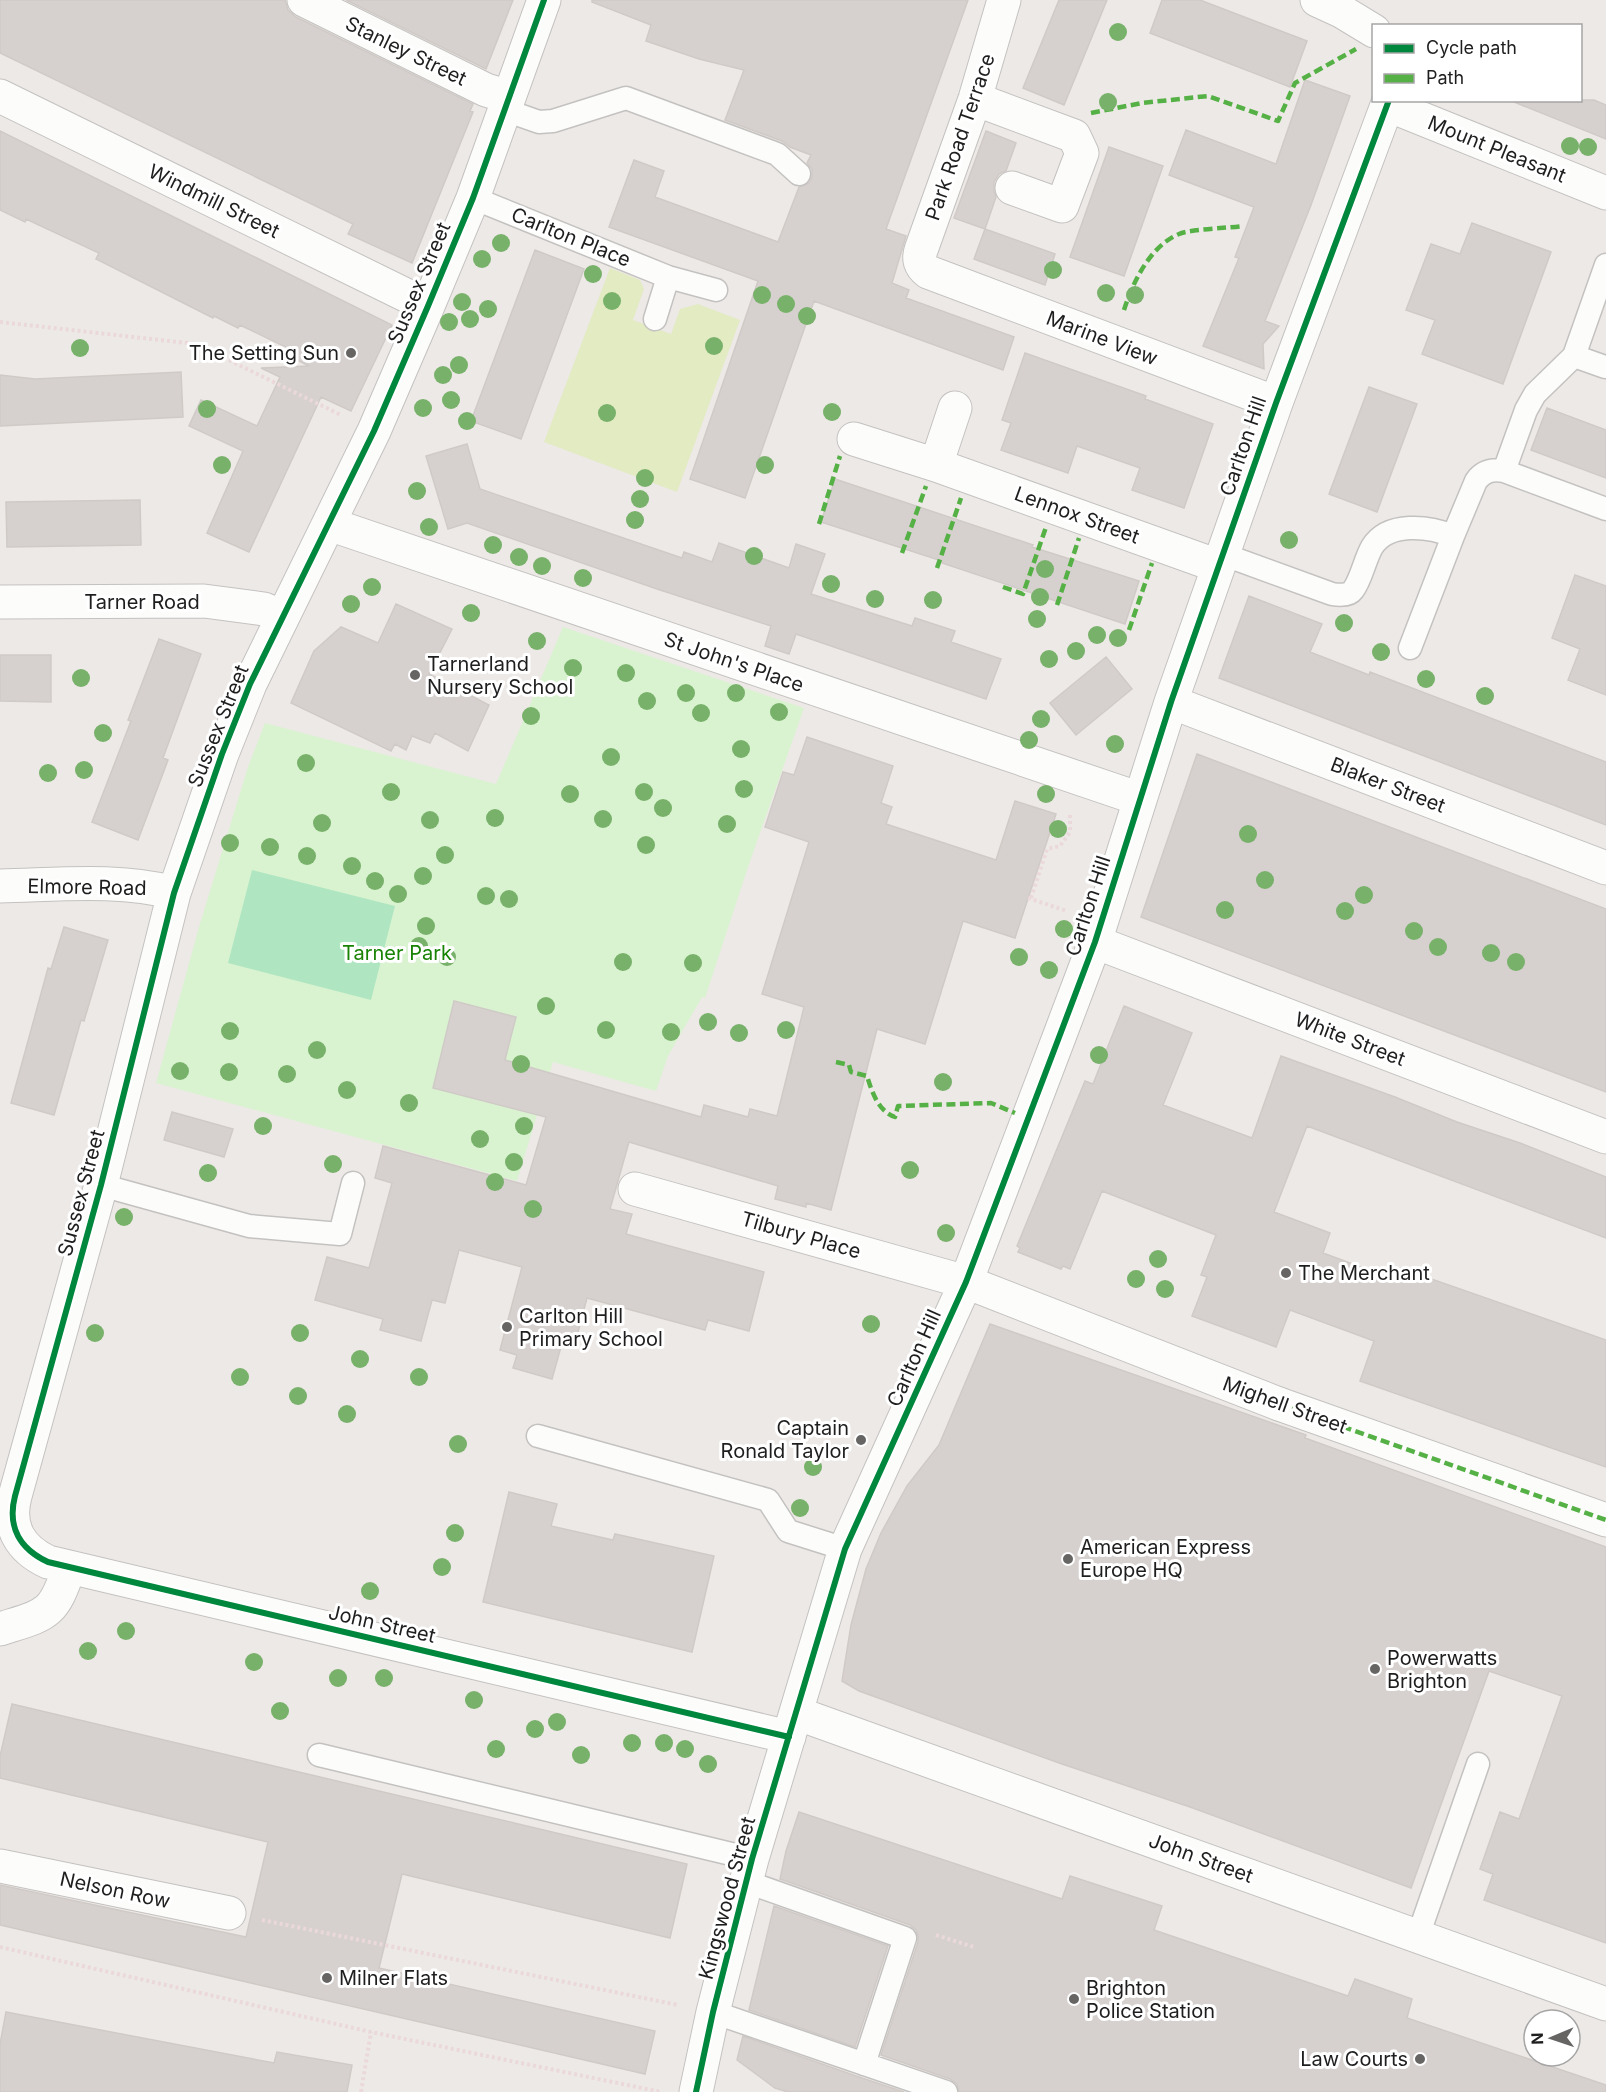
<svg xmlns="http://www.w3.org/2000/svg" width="1606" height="2092" viewBox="0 0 1606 2092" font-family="Inter,sans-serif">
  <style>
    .grass { fill: #e3ebc3 }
    .park { fill: #d9f3d0 }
    .pitch { fill: #afe6c1 }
    .building { fill: #d6d1cf; stroke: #d0cac7; stroke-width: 1.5 }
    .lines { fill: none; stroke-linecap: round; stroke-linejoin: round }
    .service-casing { stroke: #c4c2c1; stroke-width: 25 }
    .pedestrian-casing { stroke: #c4c2c1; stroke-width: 35 }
    .minor-casing { stroke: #c4c2c1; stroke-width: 35 }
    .path { stroke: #ebd8da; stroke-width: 4; stroke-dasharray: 3 3; stroke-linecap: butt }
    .service { stroke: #fcfcfb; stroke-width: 22 }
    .pedestrian { stroke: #fcfcfb; stroke-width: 33 }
    .minor { stroke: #fcfcfb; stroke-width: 33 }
    .quiet { stroke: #55b145; stroke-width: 4.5; stroke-dasharray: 9 4.5; stroke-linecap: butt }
    .cycleway-casing { stroke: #fff; stroke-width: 10 }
    .cycleway { stroke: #00873e; stroke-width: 6 }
    .tree { fill: #78b16a }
    .poi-dot { fill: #666564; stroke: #fff; stroke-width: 2 }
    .labels { text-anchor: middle; stroke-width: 6; stroke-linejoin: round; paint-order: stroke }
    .street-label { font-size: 20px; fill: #1e1e1e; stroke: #fff }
    .poi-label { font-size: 20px; fill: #1e1e1e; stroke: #fff; text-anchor: start }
    .park-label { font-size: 20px; fill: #198305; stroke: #fff }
  </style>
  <rect width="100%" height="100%" fill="#ede9e6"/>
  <path class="grass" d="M610,268L640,280L644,289L633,320L671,334L680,309L698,304L740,320L677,492L544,442Z"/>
  <path class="park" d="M563,627L804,708L748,867L705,998L702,997L668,1056L656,1091L553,1062L517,1181L156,1083L199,927L248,767L265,723L496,784Z"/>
  <path class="pitch" d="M252,870L395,906L371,1000L228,963Z"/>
  <path class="building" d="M0,0H285L288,10L296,17L473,104L470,111L473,112L412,263L348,234L353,224L0,53Z
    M346,0H513L486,69Z
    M592,0H968L886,229L906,236L892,283L909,290L906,298L1014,337L1003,370L814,301L745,498L690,479L758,281L609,227L634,160L664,171L655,197L778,242L799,187L809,183L812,177V169L807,163L811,155L790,147L782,141L725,120L744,70L699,59L646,41L651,25L592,2Z
    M1059,0H1107L1064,105L1023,88Z
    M1162,0H1200L1307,41L1290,87L1150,33Z
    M1305,80L1350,96L1311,205L1265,321L1279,326L1263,344L1264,369L1203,346L1239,258L1235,257L1254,207L1169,175L1186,130L1276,164Z
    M1514,100H1594L1606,105V139L1514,102Z
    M0,131L392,325L351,411L321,397L249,552L207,533L243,451L189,426L201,400L257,426L280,377L261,368L309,366L289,356L292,350L240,325L238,328L214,316L213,318L96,259L99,253L26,219L25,222L0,210Z
    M986,131L1016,143L1006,171L999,174L994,182V191L996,197L985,229L954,218Z
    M1109,147L1163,166L1124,276L1070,257Z
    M1472,223L1551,252L1503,384L1422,354L1435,320L1406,310L1431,244L1460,254Z
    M985,229L1055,254L1045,285L974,259Z
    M535,250L584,269L521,439L471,421Z
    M1025,353L1146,396L1145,399L1213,424L1184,508L1132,490L1140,468L1077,446L1068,473L1001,450L1011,423L1002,420Z
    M181,372L183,417L0,426V375L35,379Z
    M1369,387L1417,404L1377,512L1329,494Z
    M1547,408L1606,430V478L1531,450Z
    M467,444L480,489L682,558L684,552L712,562L719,543L789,568L796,544L825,554L811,594L912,626L915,618L955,631L951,642L1001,659L986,699L796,634L789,654L765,646L771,626L657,589L467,523L448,529L426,456Z
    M835,479L1033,545L1032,547L1139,581L1125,624L942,563V561L821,522Z
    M140,500L141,545L7,547L6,502Z
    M1575,575L1606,586V695L1568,680L1580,649L1552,638Z
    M1249,596L1322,624L1310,652L1369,675L1370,672L1606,762V825L1219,678Z
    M396,604L452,629L429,674L489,705L468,751L435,733L430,743L412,736L406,750L395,744L391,751L291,703L314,651L341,627L378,643Z
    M159,639L201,654L163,758L168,760L138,840L92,822L131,721L128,720Z
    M0,655H51V702L0,701Z
    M1106,657L1132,689L1076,735L1050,703Z
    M807,737L893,766L881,803L892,807L886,824L996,860L1015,801L1056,814L1015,938L963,921L925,1044L877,1029L831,1210L806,1203V1207L775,1199L778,1186L629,1142L610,1209L632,1214L626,1234L764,1272L749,1331L708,1320L705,1330L587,1298L576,1340L564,1336L552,1379L513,1368L517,1355L500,1350L522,1267L459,1250L445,1303L432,1300L421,1341L380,1330L383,1319L315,1300L327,1257L369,1268L392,1183L375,1178L383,1146L526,1185L546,1117L433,1088L454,1001L516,1017L505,1060L701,1117L704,1105L748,1117L750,1109L777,1116L804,1007L762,994L809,842L765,827L783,772L794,775Z
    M1197,754L1606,909V1092L1141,917Z
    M64,927L108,940L84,1021L81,1020L54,1115L11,1103L48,968L51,969Z
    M1124,1006L1192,1033L1163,1105L1252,1138L1281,1056L1395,1097L1457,1122L1520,1143L1606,1177V1238L1307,1126L1274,1212L1330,1233L1323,1253L1396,1280L1400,1268L1606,1340V1467L1360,1381L1374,1341L1290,1310L1276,1347L1192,1316L1207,1277L1201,1275L1216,1235L1102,1191L1070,1269L1063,1266L1061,1269L1018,1252L1020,1248L1017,1246L1085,1081L1093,1084Z
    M172,1112L233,1129L224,1157L164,1140Z
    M990,1324L1306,1435L1305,1438L1606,1547V1943L1484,1900L1493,1874L1480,1869L1500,1812L1519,1819L1562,1696L1489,1671L1411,1888L1190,1807L1062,1764L859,1691L842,1681L851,1625L866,1569L881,1533L907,1486L939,1445Z
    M509,1492L557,1504L551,1526L613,1540L615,1534L714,1556L692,1652L483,1602Z
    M12,1704L687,1864L670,1938L402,1874L379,1968L655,2031L645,2074L0,1925V1885L246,1937L268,1842L0,1778V1756Z
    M799,1812L1062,1899L1070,1876L1162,1906L1154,1930L1348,1996L1355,1979L1412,1999L1407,2018L1606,2085V2092H959L957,2084L950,2079L881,2055L918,1942V1936L916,1930L910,1925L780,1879L786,1851Z
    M774,1906L888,1946L855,2047L749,2010Z
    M6,2012L274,2063L277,2052L352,2065L347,2092H0V2044Z
    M743,2036L859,2077L904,2092H788L775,2088L737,2060Z"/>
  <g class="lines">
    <g class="service-casing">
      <path id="service" d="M505,110L539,122L553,121L626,98L777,154L799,174
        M473,198L668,277L716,290
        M655,319L668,277
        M1574,356L1605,367
        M1504,471L1606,509
        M1222,554L1332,594C1338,595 1349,596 1353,590C1361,580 1365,559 1372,547C1388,521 1429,526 1453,536L1476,481C1483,471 1492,469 1504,471L1526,410L1535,394L1574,356L1606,265
        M1410,648L1453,536
        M101,1185L249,1226L340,1234L353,1183
        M538,1436L768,1500L788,1531L845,1549
        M319,1755L752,1859
        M747,1882L905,1938L864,2064
        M1418,1936L1478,1764
        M713,2012L946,2092"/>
    </g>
    <g class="pedestrian-casing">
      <path id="pedestrian" d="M1279,1404L1606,1520"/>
    </g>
    <g class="minor-casing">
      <path id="minor" d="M304,0L486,90L509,97
        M544,0L473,198L428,306L374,431L250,684L222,754L174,893L101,1185L15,1496C7,1527 20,1549 48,1562L789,1737
        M1004,0L975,99L921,250C918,259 920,266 928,272L1276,403
        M1317,0L1341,11L1374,31
        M0,96L428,306
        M975,99L1074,136L1082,153L1062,206L1012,188
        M1388,105L1606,193
        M854,439L936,465L1218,566
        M936,465L955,408
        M329,524L1140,799
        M0,602L204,601L264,609L282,617
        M1171,702L1606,868
        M0,886C56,885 120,878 174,893
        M1095,942L1606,1137
        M635,1189L966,1282L1279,1404
        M0,1629C47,1614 53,1616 69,1568
        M796,1713L1606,2004
        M0,1866L229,1913
        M696,2092L713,2012L752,1859L845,1549L966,1282L1061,1032L1095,942L1171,702L1276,403L1389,100"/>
    </g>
    <path class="path" d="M0,322L196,344L341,415
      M1028,898L1067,911
      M1031,898L1047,849L1060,846L1070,832V814
      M262,1920L678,2005
      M936,1935L974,1947
      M0,1947L371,2032L661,2092
      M361,2092L371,2032"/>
    <use href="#service" class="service"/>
    <use href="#pedestrian" class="pedestrian"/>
    <use href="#minor" class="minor"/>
    <path class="quiet" d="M1091,113L1142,103L1208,96L1278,121L1295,83L1356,49
      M1124,310C1133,282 1150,246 1179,234C1190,229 1229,228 1243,226
      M819,524L840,456
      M902,553L926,486
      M937,568L961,498
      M1003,587L1023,594L1046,527
      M1057,605L1079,538
      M1129,630L1152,563
      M836,1062L849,1065L851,1072L867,1076C872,1092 878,1111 895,1117L898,1106L991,1103L1015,1113
      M1279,1404L1606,1520"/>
    <g class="cycleway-casing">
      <path id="cycleway" d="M544,0L473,198L428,306L374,431L250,684L222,754L174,893L101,1185L15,1496C7,1527 20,1549 48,1562L789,1737
        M696,2092L713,2012L752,1859L845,1549L966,1282L1061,1032L1095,942L1171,702L1276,403L1389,100"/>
    </g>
    <use href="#cycleway" class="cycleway"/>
  </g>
  <g class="tree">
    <circle cx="1118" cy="32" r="9"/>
    <circle cx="1108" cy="102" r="9"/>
    <circle cx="1570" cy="146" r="9"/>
    <circle cx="1588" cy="147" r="9"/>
    <circle cx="501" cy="243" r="9"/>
    <circle cx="482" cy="259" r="9"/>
    <circle cx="1053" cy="270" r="9"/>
    <circle cx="593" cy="274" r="9"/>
    <circle cx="1106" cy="293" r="9"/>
    <circle cx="762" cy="295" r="9"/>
    <circle cx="1135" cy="295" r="9"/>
    <circle cx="612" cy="301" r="9"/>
    <circle cx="462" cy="302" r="9"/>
    <circle cx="786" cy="304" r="9"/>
    <circle cx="488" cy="309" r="9"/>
    <circle cx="807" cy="316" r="9"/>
    <circle cx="470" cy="319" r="9"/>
    <circle cx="449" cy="322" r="9"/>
    <circle cx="714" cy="346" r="9"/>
    <circle cx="80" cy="348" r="9"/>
    <circle cx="459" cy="365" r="9"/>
    <circle cx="443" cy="375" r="9"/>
    <circle cx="451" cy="400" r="9"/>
    <circle cx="423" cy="408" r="9"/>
    <circle cx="207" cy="409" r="9"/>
    <circle cx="832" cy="412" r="9"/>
    <circle cx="607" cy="413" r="9"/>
    <circle cx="467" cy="421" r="9"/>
    <circle cx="222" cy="465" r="9"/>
    <circle cx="765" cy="465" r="9"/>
    <circle cx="645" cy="478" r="9"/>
    <circle cx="417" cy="491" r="9"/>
    <circle cx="640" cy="499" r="9"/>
    <circle cx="635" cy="520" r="9"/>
    <circle cx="429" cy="527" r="9"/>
    <circle cx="1289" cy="540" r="9"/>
    <circle cx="493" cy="545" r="9"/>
    <circle cx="754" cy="556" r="9"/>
    <circle cx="519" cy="557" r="9"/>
    <circle cx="542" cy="566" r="9"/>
    <circle cx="1045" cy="569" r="9"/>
    <circle cx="583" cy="578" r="9"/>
    <circle cx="831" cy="584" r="9"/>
    <circle cx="372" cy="587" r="9"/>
    <circle cx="1040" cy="597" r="9"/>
    <circle cx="875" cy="599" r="9"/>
    <circle cx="933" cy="600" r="9"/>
    <circle cx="351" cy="604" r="9"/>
    <circle cx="471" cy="613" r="9"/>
    <circle cx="1037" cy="619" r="9"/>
    <circle cx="1344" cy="623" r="9"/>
    <circle cx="1097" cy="635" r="9"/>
    <circle cx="1118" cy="638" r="9"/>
    <circle cx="537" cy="641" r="9"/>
    <circle cx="1076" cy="651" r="9"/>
    <circle cx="1381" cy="652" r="9"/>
    <circle cx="1049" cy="659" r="9"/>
    <circle cx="573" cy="668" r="9"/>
    <circle cx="626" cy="673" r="9"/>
    <circle cx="81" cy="678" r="9"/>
    <circle cx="1426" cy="679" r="9"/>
    <circle cx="686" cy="693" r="9"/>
    <circle cx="736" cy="693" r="9"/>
    <circle cx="1485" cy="696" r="9"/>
    <circle cx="647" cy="701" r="9"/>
    <circle cx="779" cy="712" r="9"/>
    <circle cx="701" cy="713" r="9"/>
    <circle cx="531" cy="716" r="9"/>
    <circle cx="1041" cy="719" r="9"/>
    <circle cx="103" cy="733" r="9"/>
    <circle cx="1029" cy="740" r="9"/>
    <circle cx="1115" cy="744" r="9"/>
    <circle cx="741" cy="749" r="9"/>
    <circle cx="611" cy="757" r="9"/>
    <circle cx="306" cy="763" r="9"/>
    <circle cx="84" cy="770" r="9"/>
    <circle cx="48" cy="773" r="9"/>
    <circle cx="744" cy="789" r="9"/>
    <circle cx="391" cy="792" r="9"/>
    <circle cx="644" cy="792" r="9"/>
    <circle cx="570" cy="794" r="9"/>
    <circle cx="1046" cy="794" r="9"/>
    <circle cx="663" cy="808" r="9"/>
    <circle cx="495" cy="818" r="9"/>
    <circle cx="603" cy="819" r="9"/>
    <circle cx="430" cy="820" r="9"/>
    <circle cx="322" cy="823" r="9"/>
    <circle cx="727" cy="824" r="9"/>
    <circle cx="1058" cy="829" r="9"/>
    <circle cx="1248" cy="834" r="9"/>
    <circle cx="230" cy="843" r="9"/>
    <circle cx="646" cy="845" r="9"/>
    <circle cx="270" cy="847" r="9"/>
    <circle cx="445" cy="855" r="9"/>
    <circle cx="307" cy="856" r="9"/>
    <circle cx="352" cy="866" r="9"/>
    <circle cx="423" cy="876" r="9"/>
    <circle cx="1265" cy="880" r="9"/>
    <circle cx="375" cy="881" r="9"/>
    <circle cx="398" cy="894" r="9"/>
    <circle cx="1364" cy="895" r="9"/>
    <circle cx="486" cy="896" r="9"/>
    <circle cx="509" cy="899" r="9"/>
    <circle cx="1225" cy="910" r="9"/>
    <circle cx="1345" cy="911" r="9"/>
    <circle cx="426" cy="926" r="9"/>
    <circle cx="1064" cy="929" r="9"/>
    <circle cx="1414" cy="931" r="9"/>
    <circle cx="419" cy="946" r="9"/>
    <circle cx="1438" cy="947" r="9"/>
    <circle cx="1491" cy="953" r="9"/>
    <circle cx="447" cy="957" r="9"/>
    <circle cx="1019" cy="957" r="9"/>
    <circle cx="623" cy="962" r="9"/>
    <circle cx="1516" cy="962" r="9"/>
    <circle cx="693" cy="963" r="9"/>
    <circle cx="1049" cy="970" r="9"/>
    <circle cx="546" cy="1006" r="9"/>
    <circle cx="708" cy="1022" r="9"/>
    <circle cx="606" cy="1030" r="9"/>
    <circle cx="786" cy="1030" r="9"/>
    <circle cx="230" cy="1031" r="9"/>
    <circle cx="671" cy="1032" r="9"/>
    <circle cx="739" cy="1033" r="9"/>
    <circle cx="317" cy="1050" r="9"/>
    <circle cx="1099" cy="1055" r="9"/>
    <circle cx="521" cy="1064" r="9"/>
    <circle cx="180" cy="1071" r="9"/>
    <circle cx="229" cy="1072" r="9"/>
    <circle cx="287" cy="1074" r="9"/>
    <circle cx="943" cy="1082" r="9"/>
    <circle cx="347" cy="1090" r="9"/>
    <circle cx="409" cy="1103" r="9"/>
    <circle cx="263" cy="1126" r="9"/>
    <circle cx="524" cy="1126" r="9"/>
    <circle cx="480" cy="1139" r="9"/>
    <circle cx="514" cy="1162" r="9"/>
    <circle cx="333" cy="1164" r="9"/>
    <circle cx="910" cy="1170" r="9"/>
    <circle cx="208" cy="1173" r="9"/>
    <circle cx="495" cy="1182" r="9"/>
    <circle cx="533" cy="1209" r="9"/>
    <circle cx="124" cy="1217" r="9"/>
    <circle cx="946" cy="1233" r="9"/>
    <circle cx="1158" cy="1259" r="9"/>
    <circle cx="1136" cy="1279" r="9"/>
    <circle cx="1165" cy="1289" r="9"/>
    <circle cx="871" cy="1324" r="9"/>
    <circle cx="95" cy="1333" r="9"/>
    <circle cx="300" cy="1333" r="9"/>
    <circle cx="360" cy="1359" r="9"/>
    <circle cx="240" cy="1377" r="9"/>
    <circle cx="419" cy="1377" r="9"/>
    <circle cx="298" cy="1396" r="9"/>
    <circle cx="347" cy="1414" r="9"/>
    <circle cx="458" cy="1444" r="9"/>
    <circle cx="813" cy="1467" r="9"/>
    <circle cx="800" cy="1508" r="9"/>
    <circle cx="455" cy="1533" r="9"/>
    <circle cx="442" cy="1567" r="9"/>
    <circle cx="370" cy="1591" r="9"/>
    <circle cx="126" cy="1631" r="9"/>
    <circle cx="88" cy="1651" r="9"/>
    <circle cx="254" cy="1662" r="9"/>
    <circle cx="338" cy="1678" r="9"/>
    <circle cx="384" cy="1678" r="9"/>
    <circle cx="474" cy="1700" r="9"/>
    <circle cx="280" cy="1711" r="9"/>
    <circle cx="557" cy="1722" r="9"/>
    <circle cx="535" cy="1729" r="9"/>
    <circle cx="632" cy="1743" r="9"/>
    <circle cx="664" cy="1743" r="9"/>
    <circle cx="496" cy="1749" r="9"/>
    <circle cx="685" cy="1749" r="9"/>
    <circle cx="581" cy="1755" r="9"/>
    <circle cx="708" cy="1764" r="9"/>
  </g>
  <g class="poi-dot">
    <circle cx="351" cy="353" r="6"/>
    <circle cx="415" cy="675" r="6"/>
    <circle cx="1286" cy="1273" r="6"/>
    <circle cx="507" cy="1327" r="6"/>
    <circle cx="861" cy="1440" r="6"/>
    <circle cx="1068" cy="1559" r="6"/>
    <circle cx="1375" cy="1669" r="6"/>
    <circle cx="327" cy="1978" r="6"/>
    <circle cx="1074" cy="1999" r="6"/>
    <circle cx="1420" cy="2059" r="6"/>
  </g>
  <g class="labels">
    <g class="street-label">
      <text transform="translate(406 51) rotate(26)" y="7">Stanley Street</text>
      <text transform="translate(960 137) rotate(-71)" y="7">Park Road Terrace</text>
      <text transform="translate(1497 149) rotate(22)" y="7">Mount Pleasant</text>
      <text transform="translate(214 201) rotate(26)" y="7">Windmill Street</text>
      <text transform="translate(571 237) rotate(22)" y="7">Carlton Place</text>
      <text transform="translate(419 283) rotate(-67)" y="7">Sussex Street</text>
      <text transform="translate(1102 338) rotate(21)" y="7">Marine View</text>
      <text transform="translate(1243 446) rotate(-71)" y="7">Carlton Hill</text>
      <text transform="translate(1077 515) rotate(20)" y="7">Lennox Street</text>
      <text x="142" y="609">Tarner Road</text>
      <text transform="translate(734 662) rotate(19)" y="7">St John's Place</text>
      <text transform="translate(218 726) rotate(-68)" y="7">Sussex Street</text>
      <text transform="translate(1388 785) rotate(21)" y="7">Blaker Street</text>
      <text transform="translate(87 887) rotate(1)" y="7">Elmore Road</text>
      <text transform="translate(1088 906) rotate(-72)" y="7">Carlton Hill</text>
      <text transform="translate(1350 1039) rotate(21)" y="7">White Street</text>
      <text transform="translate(81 1193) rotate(-75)" y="7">Sussex Street</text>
      <text transform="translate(801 1235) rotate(16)" y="7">Tilbury Place</text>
      <text transform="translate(914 1358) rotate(-66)" y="7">Carlton Hill</text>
      <text transform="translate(1285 1405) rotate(20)" y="7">Mighell Street</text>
      <text transform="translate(382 1624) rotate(13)" y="7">John Street</text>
      <text transform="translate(1201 1858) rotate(20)" y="7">John Street</text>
      <text transform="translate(115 1890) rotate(12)" y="7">Nelson Row</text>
      <text transform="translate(727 1898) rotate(-75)" y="7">Kingswood Street</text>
    </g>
    <g class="poi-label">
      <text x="339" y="360" text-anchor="end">The Setting Sun</text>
      <text x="427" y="671">Tarnerland<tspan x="427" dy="23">Nursery School</tspan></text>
      <text x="1298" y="1280">The Merchant</text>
      <text x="519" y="1323">Carlton Hill<tspan x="519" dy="23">Primary School</tspan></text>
      <text x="849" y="1435" text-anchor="end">Captain<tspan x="849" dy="23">Ronald Taylor</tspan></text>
      <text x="1080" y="1554">American Express<tspan x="1080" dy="23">Europe HQ</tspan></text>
      <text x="1387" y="1665">Powerwatts<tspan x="1387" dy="23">Brighton</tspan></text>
      <text x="339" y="1985">Milner Flats</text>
      <text x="1086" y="1995">Brighton<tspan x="1086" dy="23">Police Station</tspan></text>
      <text x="1408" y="2066" text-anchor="end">Law Courts</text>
    </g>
    <g class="park-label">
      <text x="397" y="960">Tarner Park</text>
    </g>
  </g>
  <rect x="1372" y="24" width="210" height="78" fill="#ffffff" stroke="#a5a5a5" stroke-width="1.5"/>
  <rect x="1384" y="44" width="30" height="9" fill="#00873e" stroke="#a5a5a5" stroke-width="1.5"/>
  <text x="1426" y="54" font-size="18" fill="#1e1e1e">Cycle path</text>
  <rect x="1384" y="74" width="30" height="9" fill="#55b145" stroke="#a5a5a5" stroke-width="1.5"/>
  <text x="1426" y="84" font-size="18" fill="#1e1e1e">Path</text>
  <g transform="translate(1552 2038) rotate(268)"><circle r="28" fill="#ffffff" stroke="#a5a5a5" stroke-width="1.5"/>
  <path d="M0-4.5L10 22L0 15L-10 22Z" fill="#666564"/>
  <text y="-9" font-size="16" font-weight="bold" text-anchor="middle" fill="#1e1e1e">N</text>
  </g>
</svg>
